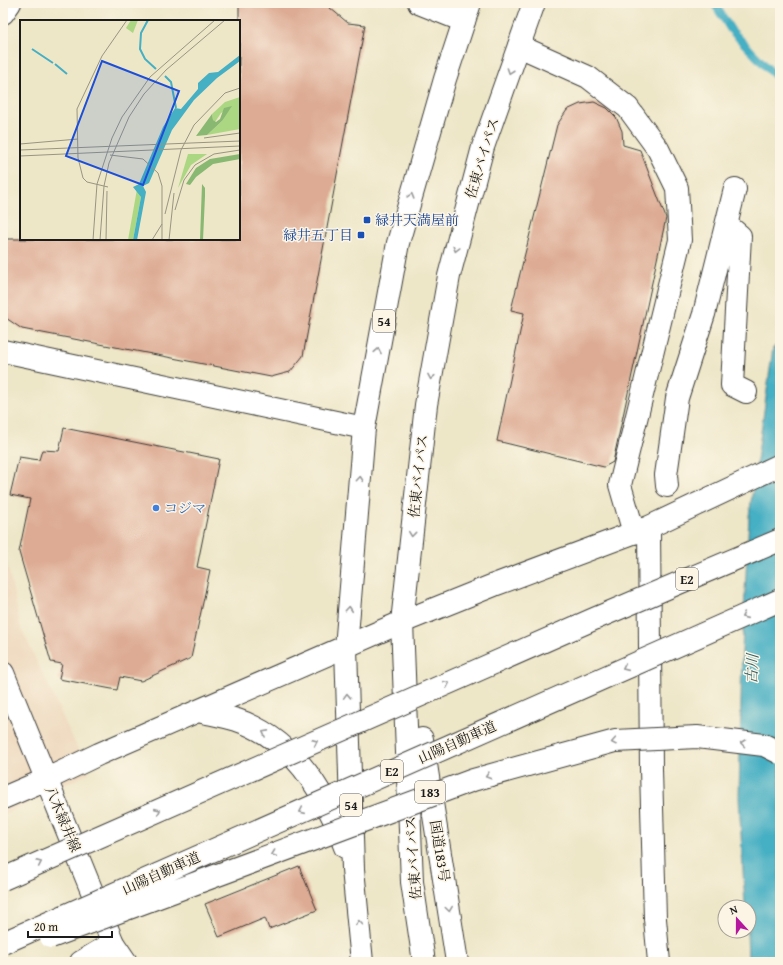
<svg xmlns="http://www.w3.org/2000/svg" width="783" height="965" viewBox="0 0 783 965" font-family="'Gentium Book Plus','Noto Serif JP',serif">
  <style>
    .built { fill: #edd7bb }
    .water { fill: #45afc3; stroke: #306670 }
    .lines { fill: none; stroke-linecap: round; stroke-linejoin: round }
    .stream { stroke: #45afc3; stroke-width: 8 }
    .building { fill: #ddaa93 }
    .minor-casing { stroke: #3b3a36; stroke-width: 24 }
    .major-casing { stroke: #3b3a36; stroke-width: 24 }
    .highway-casing { stroke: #3b3a36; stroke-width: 24 }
    .minor { stroke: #fff; stroke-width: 22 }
    .major { stroke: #fff; stroke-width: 22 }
    .highway { stroke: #fff; stroke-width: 22 }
    .highway-bridge-casing { stroke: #3b3a36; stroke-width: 24; stroke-linecap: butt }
    .highway-bridge { stroke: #fff; stroke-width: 22 }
    .oneway { stroke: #999 }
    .transit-dot { fill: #1a4fb4; stroke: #fcf5e5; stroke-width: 1.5 }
    .shop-dot { fill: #3f7fe0; stroke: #fcf5e5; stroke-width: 1.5 }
    .labels { text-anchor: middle; stroke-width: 3; stroke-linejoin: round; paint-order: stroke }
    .shield { fill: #fcf5e5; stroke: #5f5d58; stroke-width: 1 }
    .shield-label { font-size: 13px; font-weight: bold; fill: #1c1c1c }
    .street-label { font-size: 14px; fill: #1c1c1c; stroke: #fcf5e5 }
    .transit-label { font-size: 14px; fill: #164399; stroke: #fcf5e5; text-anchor: start }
    .shop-label { font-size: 14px; fill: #366cbe; stroke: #fcf5e5; text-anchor: start }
    .water-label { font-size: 15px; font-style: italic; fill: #2e5e67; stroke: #fcf5e5 }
    .inset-river { fill: none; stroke: #45afc3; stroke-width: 2 }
    .inset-road { fill: none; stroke: #999583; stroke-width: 1 }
    .view { fill: #1d4ed8; fill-opacity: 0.15; stroke: #1d4ed8; stroke-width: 2 }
    .inset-edge { fill: none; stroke: #1c1c1c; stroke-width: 2 }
  </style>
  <rect width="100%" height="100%" fill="#fcf5e5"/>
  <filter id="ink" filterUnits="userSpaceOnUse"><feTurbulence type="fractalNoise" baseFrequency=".025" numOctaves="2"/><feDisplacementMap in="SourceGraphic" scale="8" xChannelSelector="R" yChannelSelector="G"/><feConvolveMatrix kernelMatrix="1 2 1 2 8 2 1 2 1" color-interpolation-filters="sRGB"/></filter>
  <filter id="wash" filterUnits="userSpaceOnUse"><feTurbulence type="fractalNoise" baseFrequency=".012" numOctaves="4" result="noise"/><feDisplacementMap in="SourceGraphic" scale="16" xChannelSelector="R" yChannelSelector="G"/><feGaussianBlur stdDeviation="0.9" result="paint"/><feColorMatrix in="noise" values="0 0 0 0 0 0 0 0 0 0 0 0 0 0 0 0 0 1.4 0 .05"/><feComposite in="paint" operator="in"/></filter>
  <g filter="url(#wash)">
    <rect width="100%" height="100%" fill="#ede6c7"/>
    <path class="built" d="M3,544L21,628L89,773L3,815Z"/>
    <path class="water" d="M780,343V962H748L747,931H749V907H745L739,798L742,649L749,516L773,348Z"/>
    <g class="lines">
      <path class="stream" d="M714,3L731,30L780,81"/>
    </g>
    <g id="blocks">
      <path class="building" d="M239,3H324L348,23L365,25L303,356L290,372L271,377L22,329L6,318L3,314V239H239Z
        M594,102L607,108L616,117L622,131L623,145L640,150L666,218L613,462L604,467L497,441L524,313L511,310L557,125L567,110L580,104Z
        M64,428L219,459L197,567L210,570L191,658L141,681L120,677L117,690L59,679L62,664L51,662L19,552L30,499L10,495L19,457L39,460L42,450L59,451Z
        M299,866L317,910L269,929L265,918L219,937L205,904Z"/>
    </g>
  </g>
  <g filter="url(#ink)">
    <use href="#blocks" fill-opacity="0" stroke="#3b3a36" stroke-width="1"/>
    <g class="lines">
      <g class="minor-casing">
        <path id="minor" d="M419,3L464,21
          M3,13L10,3
          M519,46L588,77L628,108L658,149L677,188L680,240L620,485L634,533
          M727,225L740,236L732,385L746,392
          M3,351L364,428
          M667,486L666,475L677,398L704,314L735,189
          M649,527L651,769L655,919L659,962
          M198,711C211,714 224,716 237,720C294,739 326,794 345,847
          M47,779L99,754L402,622L494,585L649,527L780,465
          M81,962L113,943"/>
      </g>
      <g class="major-casing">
        <path id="major" d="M3,673L113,943L126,962
          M3,798L47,779"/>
      </g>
      <g class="highway-casing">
        <path id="highway" d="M422,739L457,962
          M362,962L353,869L346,648L364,428L398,243L445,79L470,3
          M424,962L412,882L402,622L426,405L449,276L483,147L534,3"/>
      </g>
      <use href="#minor" class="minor"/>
      <use href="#major" class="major"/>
      <use href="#highway" class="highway"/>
      <g class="highway-bridge-casing">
        <path id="highway-bridge" d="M3,879L594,619L780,540
          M51,937L473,780L615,741L697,737L764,745L780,753
          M3,943L780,600"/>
      </g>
      <use href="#highway-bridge" class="highway-bridge"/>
    </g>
    <defs><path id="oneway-chevron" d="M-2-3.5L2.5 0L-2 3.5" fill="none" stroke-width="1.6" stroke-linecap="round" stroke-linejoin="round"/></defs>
    <g class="oneway">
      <use href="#oneway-chevron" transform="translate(510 71) rotate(109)"/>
      <use href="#oneway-chevron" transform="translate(411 196) rotate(-74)"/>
      <use href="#oneway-chevron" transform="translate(456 249) rotate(105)"/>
      <use href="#oneway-chevron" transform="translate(378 351) rotate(-80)"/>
      <use href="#oneway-chevron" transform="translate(431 377) rotate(100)"/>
      <use href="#oneway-chevron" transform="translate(360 479) rotate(-85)"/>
      <use href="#oneway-chevron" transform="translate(412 534) rotate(96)"/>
      <use href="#oneway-chevron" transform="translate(349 609) rotate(-85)"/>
      <use href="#oneway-chevron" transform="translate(744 616) rotate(156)"/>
      <use href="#oneway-chevron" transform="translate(625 668) rotate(156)"/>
      <use href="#oneway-chevron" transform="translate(447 684) rotate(-24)"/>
      <use href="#oneway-chevron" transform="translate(347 696) rotate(-92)"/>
      <use href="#oneway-chevron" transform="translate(265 733) rotate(-152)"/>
      <use href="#oneway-chevron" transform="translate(315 742) rotate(-24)"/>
      <use href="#oneway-chevron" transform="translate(614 742) rotate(170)"/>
      <use href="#oneway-chevron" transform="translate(743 743) rotate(-173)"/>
      <use href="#oneway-chevron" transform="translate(488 776) rotate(164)"/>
      <use href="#oneway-chevron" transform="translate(158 811) rotate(-24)"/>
      <use href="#oneway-chevron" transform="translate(302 811) rotate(156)"/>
      <use href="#oneway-chevron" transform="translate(274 854) rotate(160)"/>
      <use href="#oneway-chevron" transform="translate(39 863) rotate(-24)"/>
      <use href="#oneway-chevron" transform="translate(449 909) rotate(82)"/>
      <use href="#oneway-chevron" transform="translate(359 923) rotate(-95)"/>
    </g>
  </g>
  <g class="transit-dot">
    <rect x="363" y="216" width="8" height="8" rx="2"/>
    <rect x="357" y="231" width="8" height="8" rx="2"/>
  </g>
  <circle class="shop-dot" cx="156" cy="508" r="4"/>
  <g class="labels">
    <g class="shield">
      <rect x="373" y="310" width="22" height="22" rx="3"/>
      <rect x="676" y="568" width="22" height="22" rx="3"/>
      <rect x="381" y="760" width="22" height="22" rx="3"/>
      <rect x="415" y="781" width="30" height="22" rx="3"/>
      <rect x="340" y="794" width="22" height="22" rx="3"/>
    </g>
    <g class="shield-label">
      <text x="384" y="326">54</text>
      <text x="687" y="584">E2</text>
      <text x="392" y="776">E2</text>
      <text x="430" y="797">183</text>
      <text x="351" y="810">54</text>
    </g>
    <g class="street-label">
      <text transform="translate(482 158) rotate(-73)" y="5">佐東バイパス</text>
      <text transform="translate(418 476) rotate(-84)" y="5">佐東バイパス</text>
      <text transform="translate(457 742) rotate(-24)" y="5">山陽自動車道</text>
      <text transform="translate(63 819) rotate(67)" y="5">八木緑井線</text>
      <text transform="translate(440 851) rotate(81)" y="5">国道183号</text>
      <text transform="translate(413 858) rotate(-94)" y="5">佐東バイパス</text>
      <text transform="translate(161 873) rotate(-24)" y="5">山陽自動車道</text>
    </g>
    <g class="transit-label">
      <text x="375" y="225">緑井天満屋前</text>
      <text x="353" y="240" text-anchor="end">緑井五丁目</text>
    </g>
    <g class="shop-label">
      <text x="164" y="513">コジマ</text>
    </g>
    <g class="water-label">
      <text transform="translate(752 669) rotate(-87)" y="5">古川</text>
    </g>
  </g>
  <g transform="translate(20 20)">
    <rect width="220" height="220" fill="#ede6c7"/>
    <path d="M111,0H118L113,13L106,8ZM220,77V109L187,115L202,101L206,91L212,88L201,93L195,102L193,100L192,94L205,82ZM168,134H187L171,145L158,168ZM117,169L121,177L113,220H108Z" fill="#abd783"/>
    <path d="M212,86L202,101L187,115L176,116L192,94L193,100L196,102L200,99L204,88ZM220,134V139L193,144L176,157L170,165L166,164L176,148L190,139ZM182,164L185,168V176L183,220H180Z" fill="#88b871"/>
    <path d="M220,35V41L197,58L174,80L152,110L129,163L123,166L126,172L117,220H113L121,177L113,167L119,164L143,107L155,88L161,89L178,69V63L189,53L198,52Z" fill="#45afc3"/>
    <path class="inset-river" d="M128,0L121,13L120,29L125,39L136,49M12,29L33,43M35,44L47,54M145,56L151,62L156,88"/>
    <path class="inset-road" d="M184,118L220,113M0,124L58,119M0,130L220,121M90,135L123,139L138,153L142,166V220M0,136L220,126M88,167L67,162L63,158L58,138L57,89L82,36L107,0M155,190L164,160L175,145L194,134L220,130M145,194L161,130L174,105L205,73L220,68M73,220L77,164L92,118L102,97L130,57L195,0M80,220L84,166L89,143L109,97L124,74L146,50L205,0M86,220L87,171M132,220L142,204M149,220L154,173"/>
    <path class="view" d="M82,41L159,71L123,165L46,136Z"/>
    <rect width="220" height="220" class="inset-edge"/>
  </g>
  <rect width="783" height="965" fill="none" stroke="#fcf5e5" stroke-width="16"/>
  <g transform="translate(737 919) rotate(339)"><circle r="19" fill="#fcf5e5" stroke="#a29e95"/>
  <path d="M0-3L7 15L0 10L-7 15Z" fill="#b5179e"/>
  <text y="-6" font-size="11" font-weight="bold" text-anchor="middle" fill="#1c1c1c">N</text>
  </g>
  <path d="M28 931v6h84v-6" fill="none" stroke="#1c1c1c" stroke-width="2"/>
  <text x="34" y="931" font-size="12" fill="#1c1c1c" stroke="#fcf5e5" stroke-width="3" paint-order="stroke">20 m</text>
</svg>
